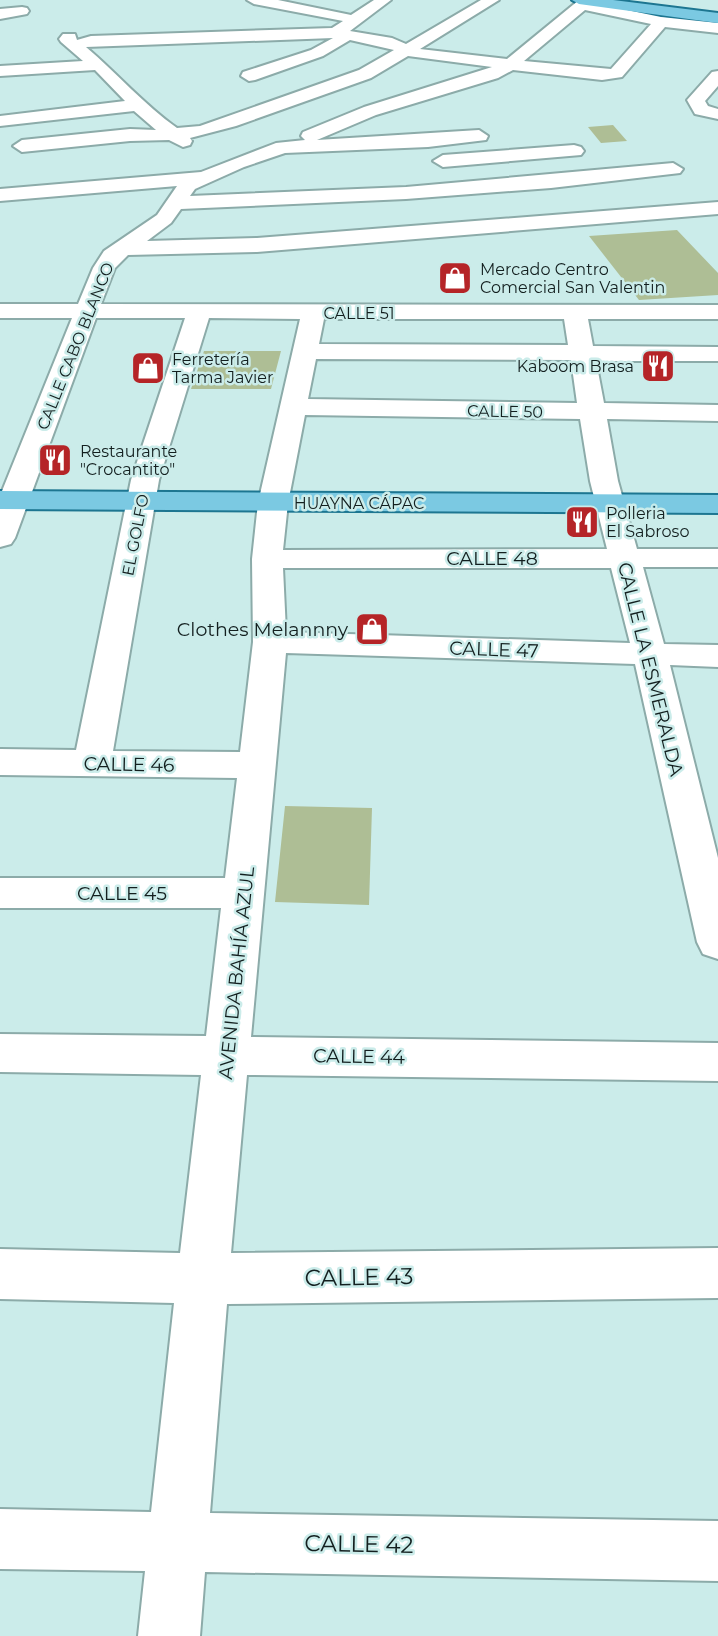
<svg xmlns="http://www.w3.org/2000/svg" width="718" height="1636" viewBox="0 0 718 1636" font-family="Montserrat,sans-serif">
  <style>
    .green { fill: #aebe95 }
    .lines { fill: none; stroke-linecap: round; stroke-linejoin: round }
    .minor-casing { stroke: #8caba9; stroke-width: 4 }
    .major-casing { stroke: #1d7691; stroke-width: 4 }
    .minor { fill: #fff; fill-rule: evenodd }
    .major { fill: #7bc9e2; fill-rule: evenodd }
    .labels { text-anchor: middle; stroke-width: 5; stroke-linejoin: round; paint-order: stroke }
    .far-poi-label { font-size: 16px; fill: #131f1f; stroke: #cbecea; text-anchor: start }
    .far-street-label { font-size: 16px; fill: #131f1f; stroke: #cbecea }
    .street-label { font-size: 19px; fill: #131f1f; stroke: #cbecea }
    .poi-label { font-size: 19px; fill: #131f1f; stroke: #cbecea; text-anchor: end }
    .near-street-label { font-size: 23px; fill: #131f1f; stroke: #cbecea }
  </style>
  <rect width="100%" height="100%" fill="#cbecea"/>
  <path class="green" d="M613,125L627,141L601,143L588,127Z
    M677,230L718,273V295L639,300L589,236Z
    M204,351H281L271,389H191Z
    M285,806L372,808L369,905L275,902Z"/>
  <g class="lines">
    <g class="minor-casing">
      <path id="minor" d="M247,0H278L351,15L374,0H391L350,31L392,38L406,44L481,0H499L420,49L507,59L579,0H594L593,3L661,17L718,23V33L665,27L622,77L602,80L513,70L498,78L376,115L317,140L479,130L488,136L486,140L428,147L285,153L244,167L195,189L190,196L406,187L673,163L683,169L680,173L551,188L406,199L181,209L171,223L147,241L257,238L718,202V214L257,252L128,255L115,268L101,304L718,305V319H588L593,346L718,347V361H596L604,403L718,405V421L607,419L618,481L637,549H718V567H643L664,644L718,645V667L670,665L718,858V959L703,954L697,942L635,664L286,653L251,1037L718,1043V1081L247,1075L231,1253L718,1248V1298L227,1304L210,1513L718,1521V1581L205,1572L200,1636H138L145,1571L0,1569V1509L151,1512L174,1303L0,1299V1249L180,1253L201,1075L0,1072V1034L206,1036L221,908H0V878H225L237,778L0,775V749L76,750L131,480L185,318H96L15,538L11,544L0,547V496L72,318H0V304H78L93,268L104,251L157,215L177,186L0,201V189L201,172L276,143L305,140L301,136L303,132L364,107L492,67L408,56L371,78L236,126L190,138L192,141L190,145L183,147L169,140L130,141L22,152L13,146L22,140L130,129L156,130L134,111L0,126V116L125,101L95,70L0,76V66L83,61L61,42L59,39L63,34H75L77,40L91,36L332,28L343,21L254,4ZM585,10L651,24L611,69L524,61ZM333,38L311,50L243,72L241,76L249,81L255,80L323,56L350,40L394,50L359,70L200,126L177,128C144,105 117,73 86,47ZM209,318L300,319L258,503L252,559L253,642L240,752L113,751L159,480ZM324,319H564L568,345L319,344ZM316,359L571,360L577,403L308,399ZM305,415L580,419L590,481L607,549L283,550L288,503ZM283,568H611L630,643L286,632Z
        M22,7L27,8L29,11L27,14L0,19V9Z
        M718,71V86L705,101L708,106L718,109V119L695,114L687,100L712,72Z
        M574,145L581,147L584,151L581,155L443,167L433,161L443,155Z"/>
    </g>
    <g class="major-casing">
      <path id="major" d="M572,0H613L718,13V23L579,4Z
        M0,491L718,495V513L0,509Z"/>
    </g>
    <use href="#minor" class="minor"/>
    <use href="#major" class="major"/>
  </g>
  <defs>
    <g id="shop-square" transform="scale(1.75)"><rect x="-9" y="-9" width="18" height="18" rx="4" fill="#b52427" stroke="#cbecea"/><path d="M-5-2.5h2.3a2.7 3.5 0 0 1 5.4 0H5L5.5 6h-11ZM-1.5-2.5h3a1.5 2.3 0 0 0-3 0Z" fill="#fff"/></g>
    <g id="restaurant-square" transform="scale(1.75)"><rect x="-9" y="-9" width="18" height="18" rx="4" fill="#b52427" stroke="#cbecea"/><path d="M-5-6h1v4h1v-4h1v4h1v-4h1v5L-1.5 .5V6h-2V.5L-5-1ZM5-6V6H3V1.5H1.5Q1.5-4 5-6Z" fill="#fff"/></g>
  </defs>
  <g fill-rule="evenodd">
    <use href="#shop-square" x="455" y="278"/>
    <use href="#restaurant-square" x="658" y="366"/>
    <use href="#shop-square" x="148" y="368"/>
    <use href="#restaurant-square" x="55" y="460"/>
    <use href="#restaurant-square" x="582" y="522"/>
    <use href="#shop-square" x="372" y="629"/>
  </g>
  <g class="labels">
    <g class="far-poi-label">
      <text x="480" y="275">Mercado Centro<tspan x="480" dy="18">Comercial San Valentin</tspan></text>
      <text x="172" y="365">Ferretería<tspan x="172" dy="18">Tarma Javier</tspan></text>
      <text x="634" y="372" text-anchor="end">Kaboom Brasa</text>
      <text x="80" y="457">Restaurante<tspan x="80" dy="18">"Crocantito"</tspan></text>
      <text x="606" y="519">Polleria<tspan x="606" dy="18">El Sabroso</tspan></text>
    </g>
    <g class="far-street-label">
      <text x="359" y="319">CALLE 51</text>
      <text transform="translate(75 346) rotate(-68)" y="6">CALLE CABO BLANCO</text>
      <text transform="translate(505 411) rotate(1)" y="6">CALLE 50</text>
      <text x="359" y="509">HUAYNA CÁPAC</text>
      <text transform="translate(135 535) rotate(-79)" y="6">EL GOLFO</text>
    </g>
    <g class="street-label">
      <text x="492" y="565">CALLE 48</text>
      <text transform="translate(494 649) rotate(2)" y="7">CALLE 47</text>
      <text transform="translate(651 669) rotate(76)" y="7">CALLE LA ESMERALDA</text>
      <text transform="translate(129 764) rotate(1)" y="7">CALLE 46</text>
      <text x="122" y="900">CALLE 45</text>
      <text transform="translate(236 973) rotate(-84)" y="7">AVENIDA BAHÍA AZUL</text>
      <text transform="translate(359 1056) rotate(1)" y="7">CALLE 44</text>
    </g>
    <g class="poi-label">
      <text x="348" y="636">Clothes Melannny</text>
    </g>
    <g class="near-street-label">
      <text transform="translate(359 1277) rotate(-1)" y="8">CALLE 43</text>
      <text transform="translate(359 1544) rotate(1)" y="8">CALLE 42</text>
    </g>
  </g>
</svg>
